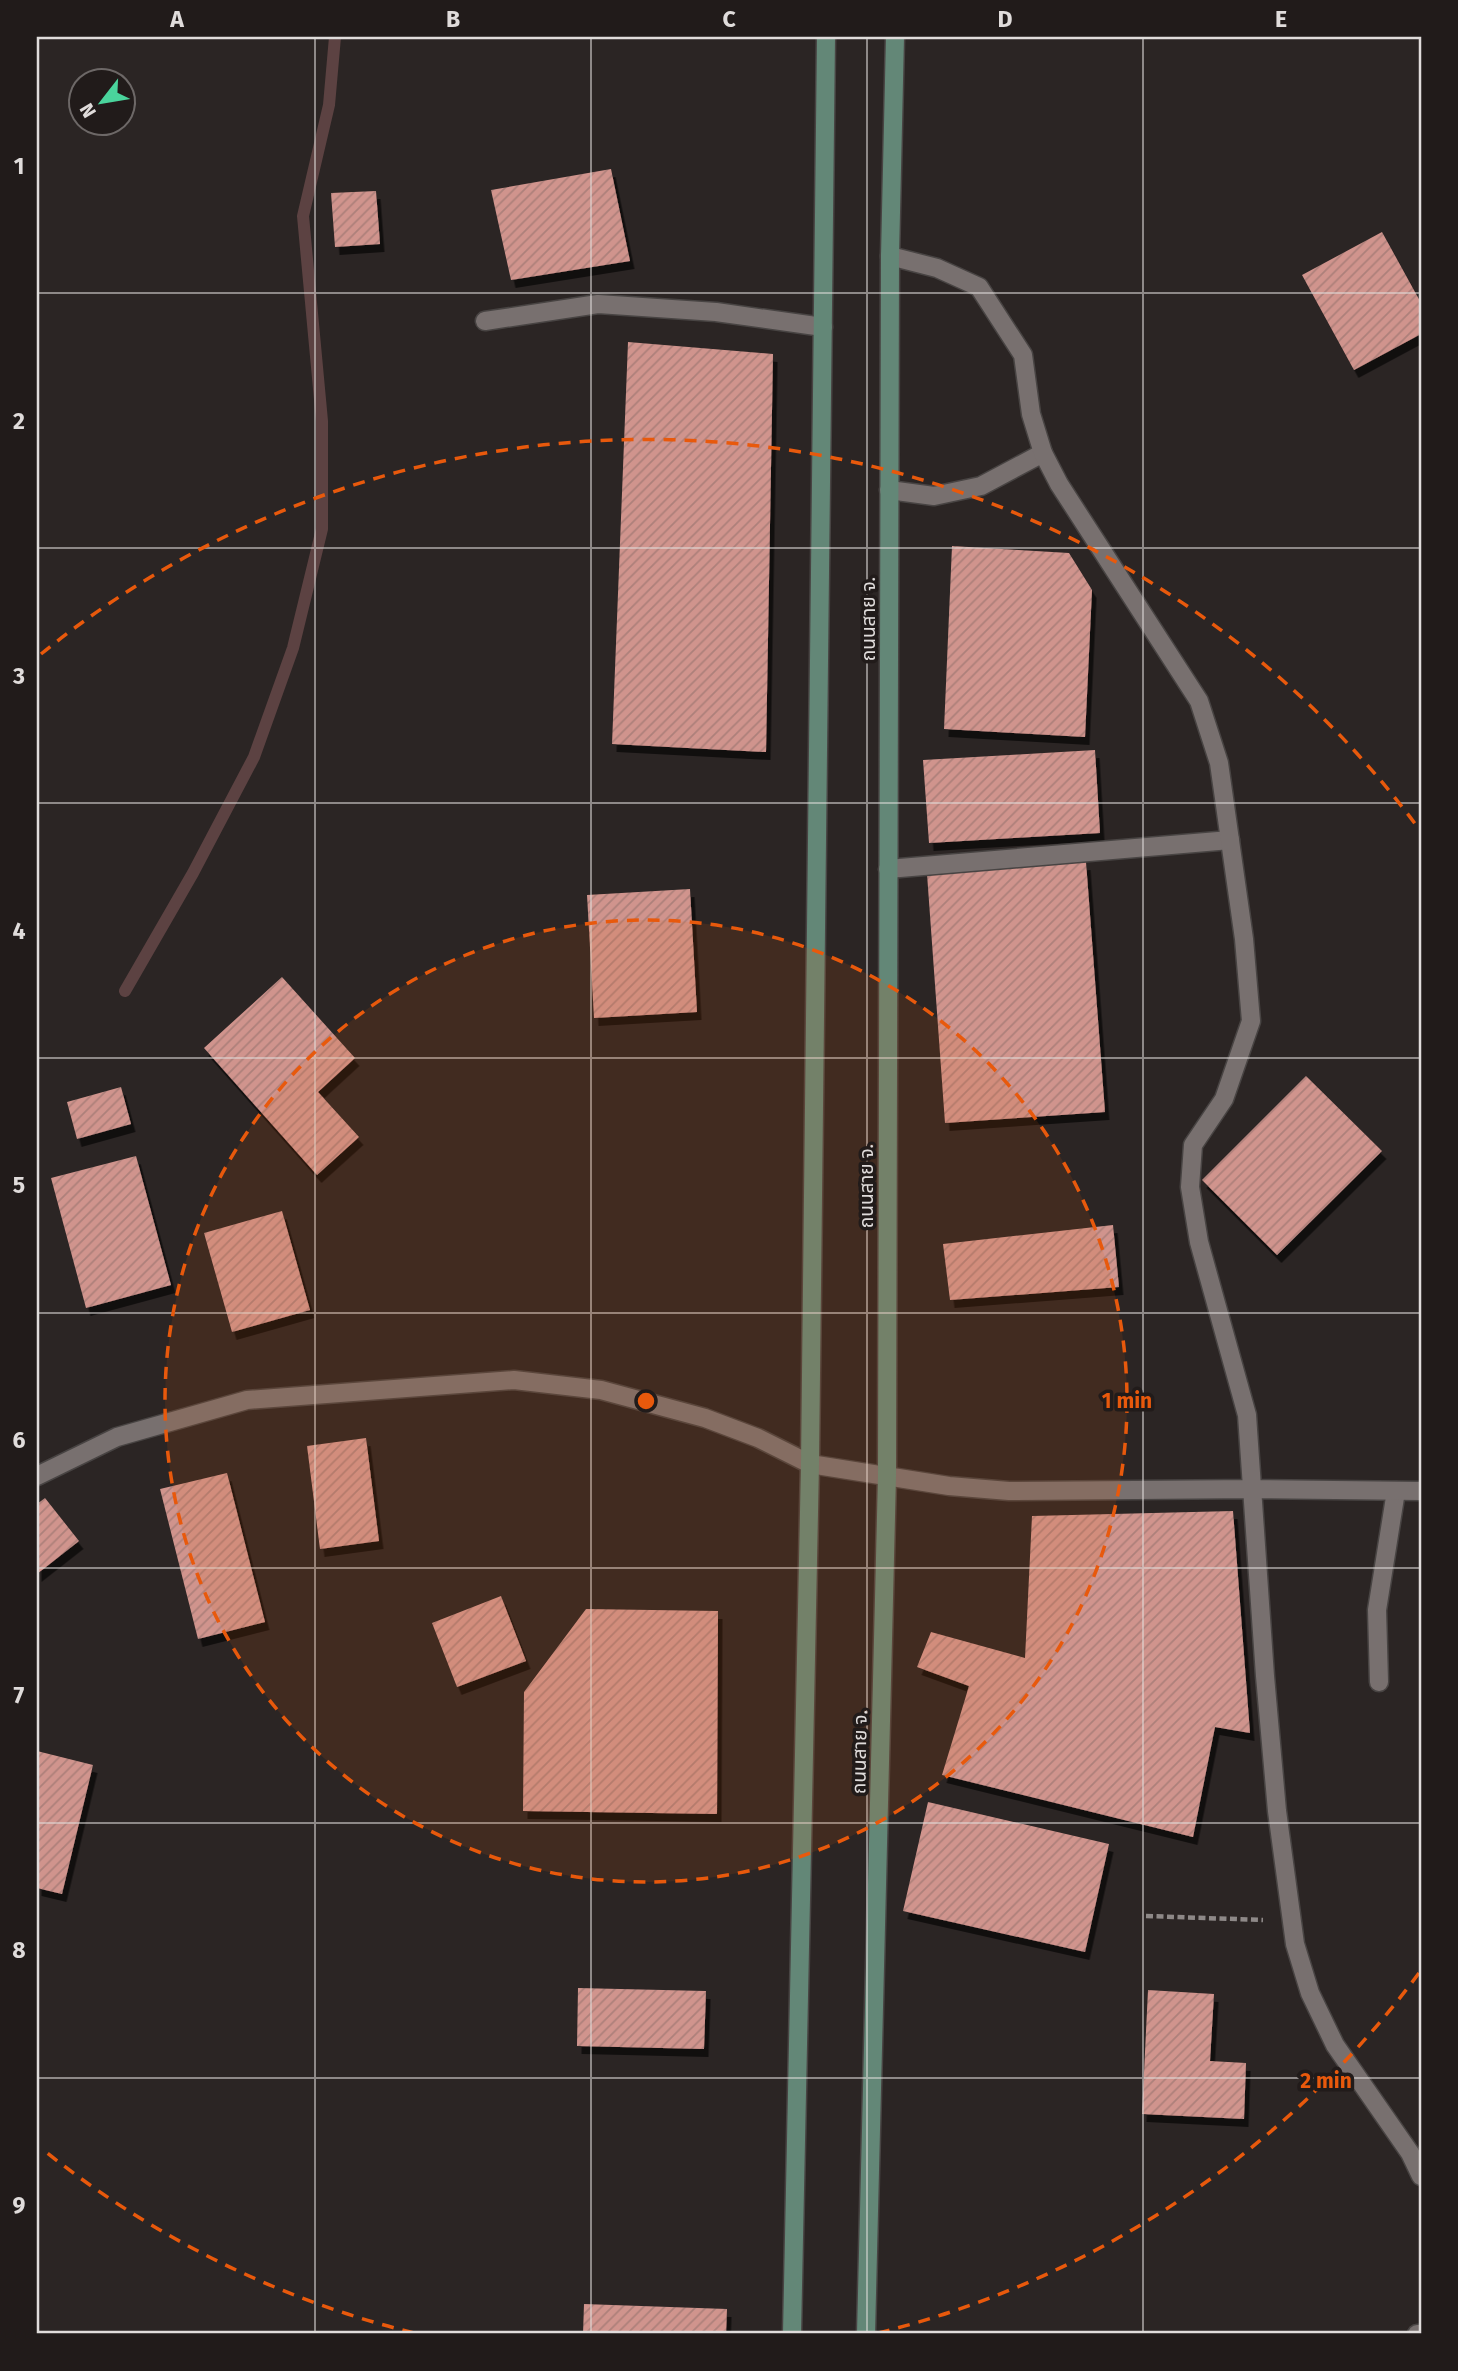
<svg xmlns="http://www.w3.org/2000/svg" width="1458" height="2371" viewBox="0 0 1458 2371" font-family="'Fira Sans','Noto Sans Thai',sans-serif">
  <style>
    .lines { fill: none; stroke-linecap: round; stroke-linejoin: round }
    .stream { stroke: #5c4242; stroke-width: 12 }
    .building { fill: url(#building-hatch); filter: url(#shadow) }
    .service-casing { stroke: #484443; stroke-width: 21 }
    .minor-casing { stroke: #484443; stroke-width: 21 }
    .secondary-casing { stroke: #484443; stroke-width: 21 }
    .path { stroke: #8e8988; stroke-width: 4.5; stroke-dasharray: 7 3.5; stroke-linecap: butt }
    .service { stroke: #78706f; stroke-width: 18 }
    .minor { stroke: #78706f; stroke-width: 18 }
    .secondary { stroke: #638777; stroke-width: 18 }
    .grid { fill: none; stroke: #e0dcdb; stroke-width: 2; stroke-opacity: 0.55 }
    .ring { fill: none; stroke: #e8590c; stroke-width: 3.5; stroke-dasharray: 12 9 }
    .labels { text-anchor: middle; stroke-width: 7; stroke-linejoin: round; paint-order: stroke }
    .street-label { font-size: 19px; fill: #e0dcdb; stroke: #211b1a }
    .centre { fill: #e8590c; stroke: #211b1a; stroke-width: 3.5 }
    .ring-label { font-size: 21px; text-anchor: middle; font-weight: bold; fill: #e8590c; stroke: #211b1a; stroke-width: 7; stroke-linejoin: round; paint-order: stroke }
    .neatline { fill: none; stroke: #e0dcdb; stroke-width: 2.5 }
    .grid-label { font-size: 23px; text-anchor: middle; font-weight: bold; fill: #e0dcdb }
  </style>
  <defs>
    <pattern id="building-hatch" width="6" height="6" patternUnits="userSpaceOnUse" patternTransform="scale(1.75)"><rect width="6" height="6" fill="#d0948d"/><path d="M-1 1l2-2M0 6l6-6M5 7l2-2" fill="none" stroke="#ad807a"/></pattern>
    <filter id="shadow"><feDropShadow dx="4.5" dy="8" stdDeviation="0" flood-color="#0009"/></filter>
  </defs>
  <rect width="100%" height="100%" fill="#2b2524"/>
  <g class="lines">
    <path class="stream" d="M125,991L193,873L254,757L293,648L322,529V421L303,216L329,105L335,37"/>
  </g>
  <path class="building" d="M611,169L630,261L511,280L491,190Z
    M376,191L380,244L335,247L331,193Z
    M1382,232L1421,303V334L1354,370L1302,275Z
    M628,342L773,354L766,752L612,744Z
    M952,546L1069,553L1092,590L1085,737L944,729Z
    M1095,750L1100,833L929,843L923,760Z
    M1086,862L1105,1112L945,1123L927,874Z
    M690,889L697,1012L594,1018L587,895Z
    M282,977L355,1058L318,1092L359,1137L317,1175L204,1048Z
    M1306,1076L1382,1151L1277,1255L1202,1180Z
    M121,1087L131,1124L77,1139L67,1102Z
    M136,1156L171,1285L86,1308L51,1178Z
    M282,1211L310,1310L232,1332L204,1233Z
    M1113,1225L1119,1287L950,1300L943,1244Z
    M366,1438L379,1541L320,1549L307,1446Z
    M227,1473L265,1622L198,1639L160,1489Z
    M45,1498L79,1541L37,1574V1504Z
    M1233,1511L1250,1733L1215,1727L1193,1837L942,1775L969,1686L917,1667L931,1632L1025,1658L1032,1516Z
    M501,1596L526,1661L457,1687L432,1623Z
    M586,1609L718,1611L717,1814L523,1811L524,1692Z
    M37,1751L93,1765L62,1894L37,1888Z
    M928,1802L1109,1844L1085,1952L903,1911Z
    M578,1988L706,1991L704,2049L577,2046Z
    M1148,1990L1214,1994L1210,2061L1246,2063L1244,2119L1142,2114Z
    M584,2304L727,2309L726,2334H583Z"/>
  <g class="lines">
    <g class="service-casing">
      <path id="service" d="M485,321L598,304L716,312L823,327
        M889,490L934,496L981,486L1043,453
        M888,869L1230,840
        M1379,1682L1377,1610L1396,1491
        M1417,2334H1421"/>
    </g>
    <g class="minor-casing">
      <path id="minor" d="M890,256L937,268L979,287L1023,355L1031,414L1043,453L1059,484L1199,701L1219,763L1244,939L1251,1021L1224,1099L1193,1145L1190,1187L1199,1242L1247,1415L1265,1676L1277,1811L1295,1944L1310,1993L1335,2045L1410,2153L1421,2176
        M37,1476L117,1437L247,1400L514,1380L601,1390L705,1418L758,1438L810,1464L949,1486L1009,1491L1254,1489L1421,1491"/>
    </g>
    <g class="secondary-casing">
      <path id="secondary" d="M792,2334L810,1464L826,37
        M866,2334L887,1476L890,256L895,37"/>
    </g>
    <path class="path" d="M1146,1916L1263,1920"/>
    <use href="#service" class="service"/>
    <use href="#minor" class="minor"/>
    <use href="#secondary" class="secondary"/>
  </g>
  <path class="grid" d="M315,37V2334M591,37V2334M867,37V2334M1143,37V2334M37,293H1421M37,548H1421M37,803H1421M37,1058H1421M37,1313H1421M37,1568H1421M37,1823H1421M37,2078H1421"/>
  <circle cx="646" cy="1401" r="481" fill="#e8590c" fill-opacity=".12"/>
  <g class="ring">
    <circle cx="646" cy="1401" r="481"/>
    <path d="M1419 1973A961 961 0 0 1 878 2333M414 2333A961 961 0 0 1 41 2148M41 654A961 961 0 0 1 1419 829"/>
  </g>
  <g class="labels">
    <g class="street-label">
      <text transform="translate(868 619) rotate(-90)" y="7">ถนนสาย จ.</text>
      <text transform="translate(866 1186) rotate(-90)" y="7">ถนนสาย จ.</text>
      <text transform="translate(859 1752) rotate(-89)" y="7">ถนนสาย จ.</text>
    </g>
  </g>
  <circle cx="646" cy="1401" r="10" class="centre"/>
  <g class="ring-label">
    <text x="1127" y="1408">1 min</text>
    <text x="1326" y="2088">2 min</text>
  </g>
  <rect width="1458" height="2371" fill="none" stroke="#211b1a" stroke-width="77"/>
  <g transform="translate(102 102) rotate(239)"><circle r="33" fill="#211b1a" stroke="#6d6867" stroke-width="2"/>
  <path d="M0-5L12 26L0 18L-12 26Z" fill="#4ad49c"/>
  <text y="-10" font-size="19" font-weight="bold" text-anchor="middle" fill="#e0dcdb">N</text>
  </g>
  <rect x="38" y="38" width="1382" height="2294" class="neatline"/>
  <g class="grid-label">
    <text x="177" y="27">A</text>
    <text x="453" y="27">B</text>
    <text x="729" y="27">C</text>
    <text x="1005" y="27">D</text>
    <text x="1281" y="27">E</text>
    <text x="19" y="174">1</text>
    <text x="19" y="429">2</text>
    <text x="19" y="684">3</text>
    <text x="19" y="939">4</text>
    <text x="19" y="1193">5</text>
    <text x="19" y="1448">6</text>
    <text x="19" y="1703">7</text>
    <text x="19" y="1958">8</text>
    <text x="19" y="2213">9</text>
  </g>
</svg>
